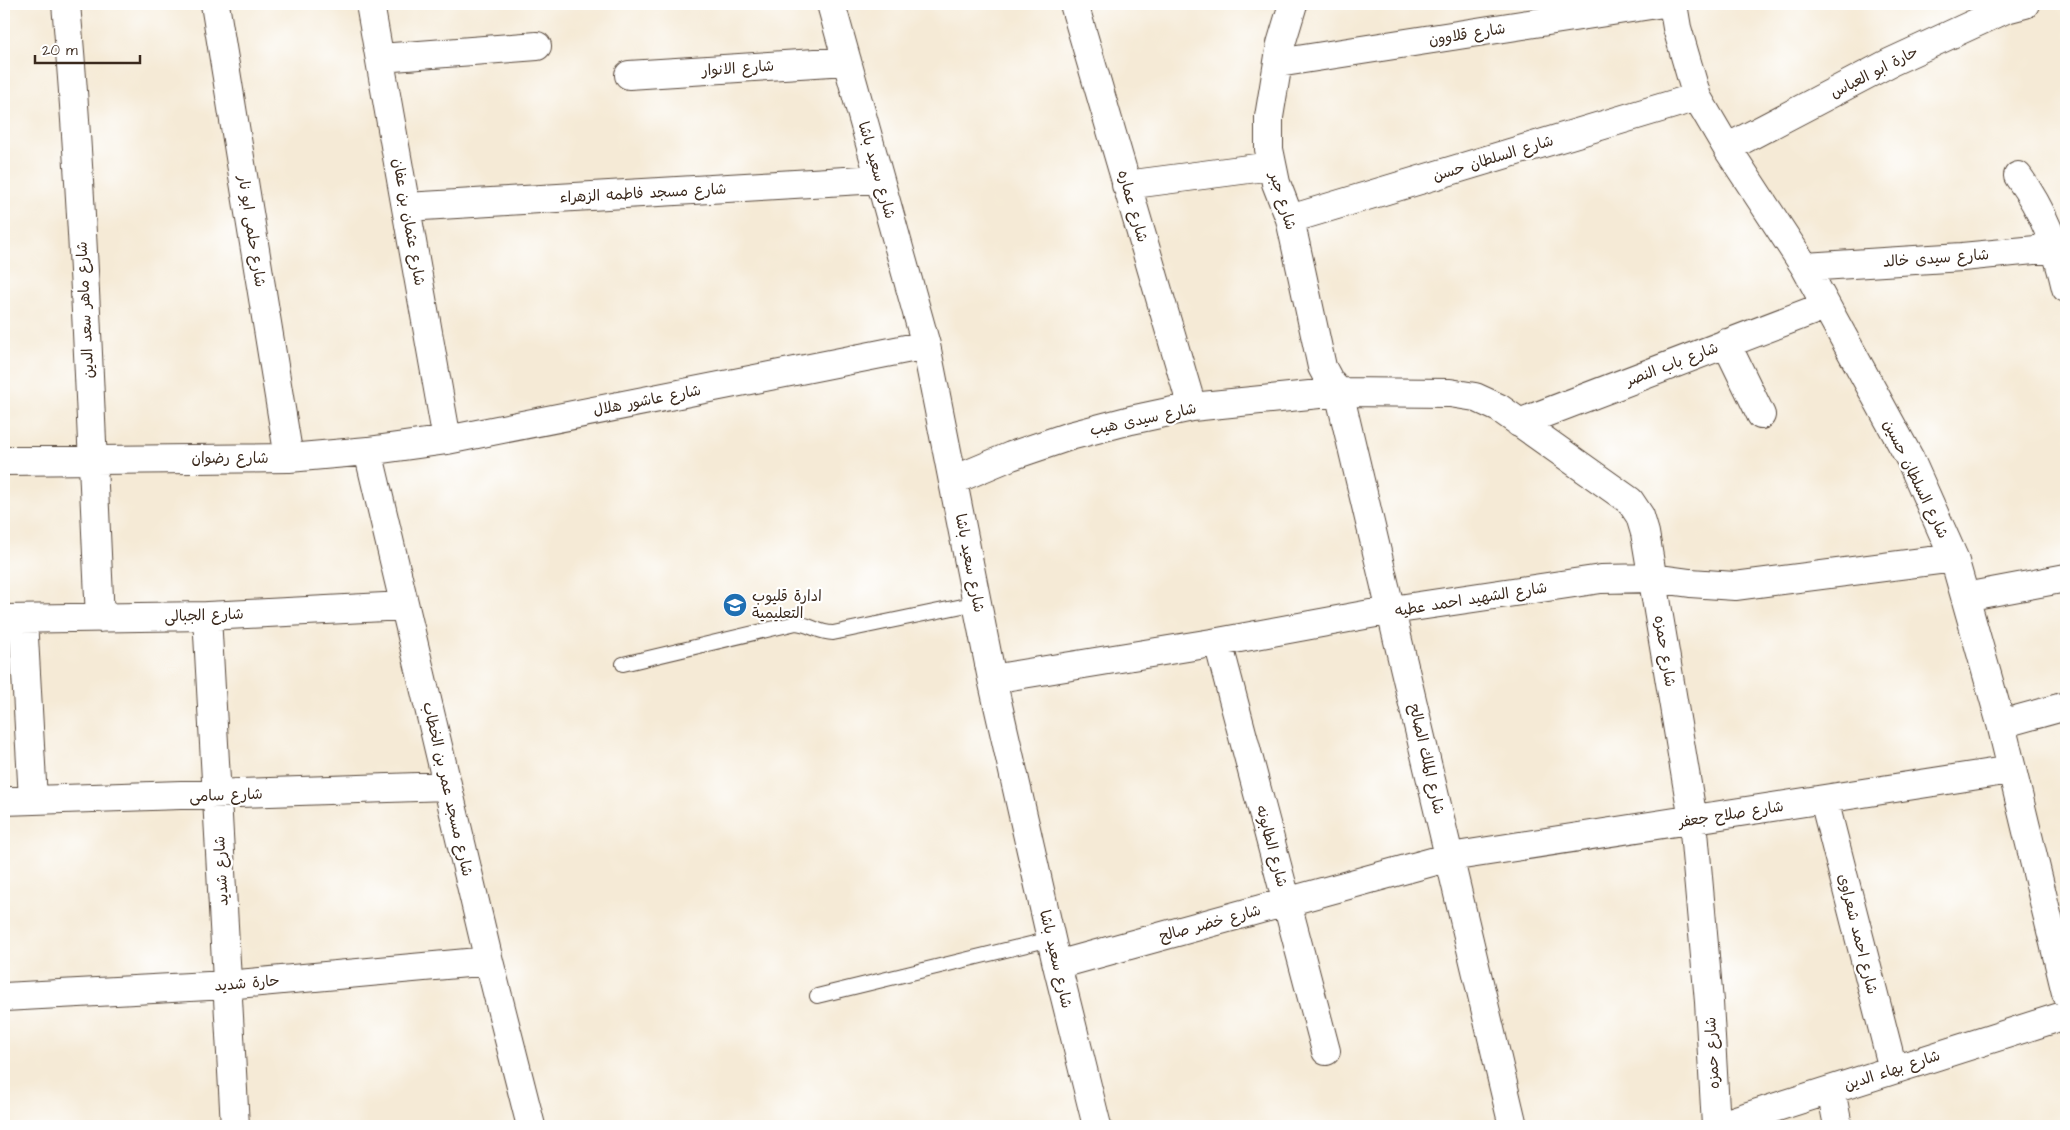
<svg xmlns="http://www.w3.org/2000/svg" width="2070" height="1130" viewBox="0 0 2070 1130" font-family="'Architects Daughter','Playpen Sans Arabic',sans-serif">
  <style>
    .lines { fill: none; stroke-linecap: round; stroke-linejoin: round }
    .service-casing { stroke: #57473a; stroke-width: 16 }
    .minor-casing { stroke: #57473a; stroke-width: 30 }
    .service { stroke: #fff; stroke-width: 14 }
    .minor { stroke: #fff; stroke-width: 28 }
    .labels { text-anchor: middle; stroke-width: 4.5; stroke-linejoin: round; paint-order: stroke }
    .street-label { font-size: 15px; fill: #3b2a1e; stroke: #fff }
    .poi-label { font-size: 15px; fill: #3b2a1e; stroke: #fff; text-anchor: start }
  </style>
  <rect width="100%" height="100%" fill="#fff"/>
  <filter id="ink" filterUnits="userSpaceOnUse"><feTurbulence type="fractalNoise" baseFrequency=".02" numOctaves="2"/><feDisplacementMap in="SourceGraphic" scale="10" xChannelSelector="R" yChannelSelector="G"/><feConvolveMatrix kernelMatrix="1 2 1 2 8 2 1 2 1" color-interpolation-filters="sRGB"/></filter>
  <filter id="wash" filterUnits="userSpaceOnUse"><feTurbulence type="fractalNoise" baseFrequency=".0096" numOctaves="4" result="noise"/><feDisplacementMap in="SourceGraphic" scale="20" xChannelSelector="R" yChannelSelector="G"/><feGaussianBlur stdDeviation="1.12" result="paint"/><feColorMatrix in="noise" values="0 0 0 0 0 0 0 0 0 0 0 0 0 0 0 0 0 1.4 0 .05"/><feComposite in="paint" operator="in"/></filter>
  <g filter="url(#wash)">
    <rect width="100%" height="100%" fill="#f5ead6"/>
  </g>
  <g filter="url(#ink)">
    <g class="lines">
      <g class="service-casing">
        <path id="service" d="M623,664L796,623C809,624 819,633 833,633L977,603
          M817,996L1051,939"/>
      </g>
      <g class="minor-casing">
        <path id="minor" d="M66,4C84,208 90,413 100,618
          M215,4L289,458
          M370,4L447,440
          M831,4L926,345L992,679L1057,965L1097,1126
          M1074,4L1192,407
          M1293,4L1281,44L1269,117V149L1276,183L1290,219L1322,367L1330,382L1339,392L1513,1126
          M1673,4L1677,28L1697,97L1727,148L1805,267L1910,459L1954,558L2001,724L2066,993
          M380,58L537,46
          M1278,63L1657,4
          M629,75L847,61
          M1727,148L1891,62L2006,9L2025,4
          M2018,176C2044,212 2056,245 2066,288
          M1126,185L1272,166
          M406,207L879,179
          M1290,219L1697,97
          M1805,267L1962,257L2056,248L2066,245
          M1726,343L1761,415
          M1519,423L1825,306
          M368,451L489,961L531,1126
          M4,461L289,458L368,451L447,440L926,345
          M954,480L1011,456L1070,436L1131,420L1192,407L1339,392L1450,393L1475,397L1499,408L1630,501L1640,516L1645,533L1693,820L1709,1002L1716,1126
          M1965,597L2066,578
          M207,616L235,1126
          M4,619L207,616L404,606
          M23,619L33,800
          M1218,642L1326,1051
          M992,679L1218,642L1392,610L1601,579L1653,578L1690,583L1735,586L1954,558
          M2001,724L2066,706
          M1824,800L1893,1069
          M4,801L447,786
          M1057,965L1450,857L2011,770
          M4,997L227,985L489,961
          M1831,1090L1838,1126
          M1717,1126L2066,1015"/>
      </g>
      <use href="#service" class="service"/>
      <use href="#minor" class="minor"/>
    </g>
  </g>
  <defs>
    <g id="school-disc" transform="scale(1.25)"><circle r="9.5" fill="#1f6fb2" stroke="#fff"/><path d="M0-5L7-2L0 1L-7-2ZM-4 1L0 2.5L4 1V4Q0 6-4 4Z" fill="#fff"/></g>
  </defs>
  <g fill-rule="evenodd">
    <use href="#school-disc" x="735" y="605"/>
  </g>
  <g class="labels">
    <g class="street-label">
      <text transform="translate(1467 34) rotate(-9)" y="5">شارع قلاوون</text>
      <text transform="translate(738 68) rotate(-4)" y="5">شارع الانوار</text>
      <text transform="translate(1874 72) rotate(-27)" y="5">حارة ابو العباس</text>
      <text transform="translate(1493 158) rotate(-17)" y="5">شارع السلطان حسن</text>
      <text transform="translate(877 170) rotate(74)" y="5">شارع سعيد باشا</text>
      <text transform="translate(643 193) rotate(-3)" y="5">شارع مسجد فاطمه الزهراء</text>
      <text transform="translate(1283 201) rotate(73)" y="5">شارع جبر</text>
      <text transform="translate(1133 206) rotate(74)" y="5">شارع عماره</text>
      <text transform="translate(409 222) rotate(80)" y="5">شارع عثمان بن عفان</text>
      <text transform="translate(252 231) rotate(81)" y="5">شارع حلمى ابو نار</text>
      <text transform="translate(1936 258) rotate(-4)" y="5">شارع سيدى خالد</text>
      <text transform="translate(85 310) rotate(-93)" y="5">شارع ماهر سعد الدين</text>
      <text transform="translate(1672 364) rotate(-21)" y="5">شارع باب النصر</text>
      <text transform="translate(647 400) rotate(-11)" y="5">شارع عاشور هلال</text>
      <text transform="translate(1143 419) rotate(-12)" y="5">شارع سيدى هيب</text>
      <text x="230" y="463">شارع رضوان</text>
      <text transform="translate(1916 479) rotate(64)" y="5">شارع السلطان حسين</text>
      <text transform="translate(970 563) rotate(79)" y="5">شارع سعيد باشا</text>
      <text transform="translate(1471 599) rotate(-9)" y="5">شارع الشهيد احمد عطيه</text>
      <text transform="translate(204 615) rotate(-2)" y="5">شارع الجبالى</text>
      <text transform="translate(1665 651) rotate(81)" y="5">شارع حمزه</text>
      <text transform="translate(1427 759) rotate(77)" y="5">شارع الملك الصالح</text>
      <text transform="translate(448 789) rotate(77)" y="5">شارع مسجد عمر بن الخطاب</text>
      <text transform="translate(226 795) rotate(-2)" y="5">شارع سامى</text>
      <text transform="translate(1731 814) rotate(-9)" y="5">شارع صلاح جعفر</text>
      <text transform="translate(1272 846) rotate(75)" y="5">شارع الطابونه</text>
      <text transform="translate(221 871) rotate(-93)" y="5">شارع شديد</text>
      <text transform="translate(1210 923) rotate(-15)" y="5">شارع خضر صالح</text>
      <text transform="translate(1858 934) rotate(76)" y="5">شارع احمد شعراوى</text>
      <text transform="translate(1056 959) rotate(77)" y="5">شارع سعيد باشا</text>
      <text transform="translate(247 983) rotate(-5)" y="5">حارة شديد</text>
      <text transform="translate(1712 1053) rotate(-93)" y="5">شارع حمزه</text>
      <text transform="translate(1892 1070) rotate(-18)" y="5">شارع بهاء الدين</text>
    </g>
    <g class="poi-label">
      <text x="752" y="601">ادارة قليوب<tspan x="752" dy="17">التعليمية</tspan></text>
    </g>
  </g>
  <rect width="2070" height="1130" fill="none" stroke="#fff" stroke-width="20"/>
  <path d="M35 55v8h105v-8" fill="none" stroke="#3b2a1e" stroke-width="2.5"/>
  <text x="42" y="55" font-size="15" fill="#3b2a1e" stroke="#ffffff" stroke-width="4" paint-order="stroke">20 m</text>
</svg>
